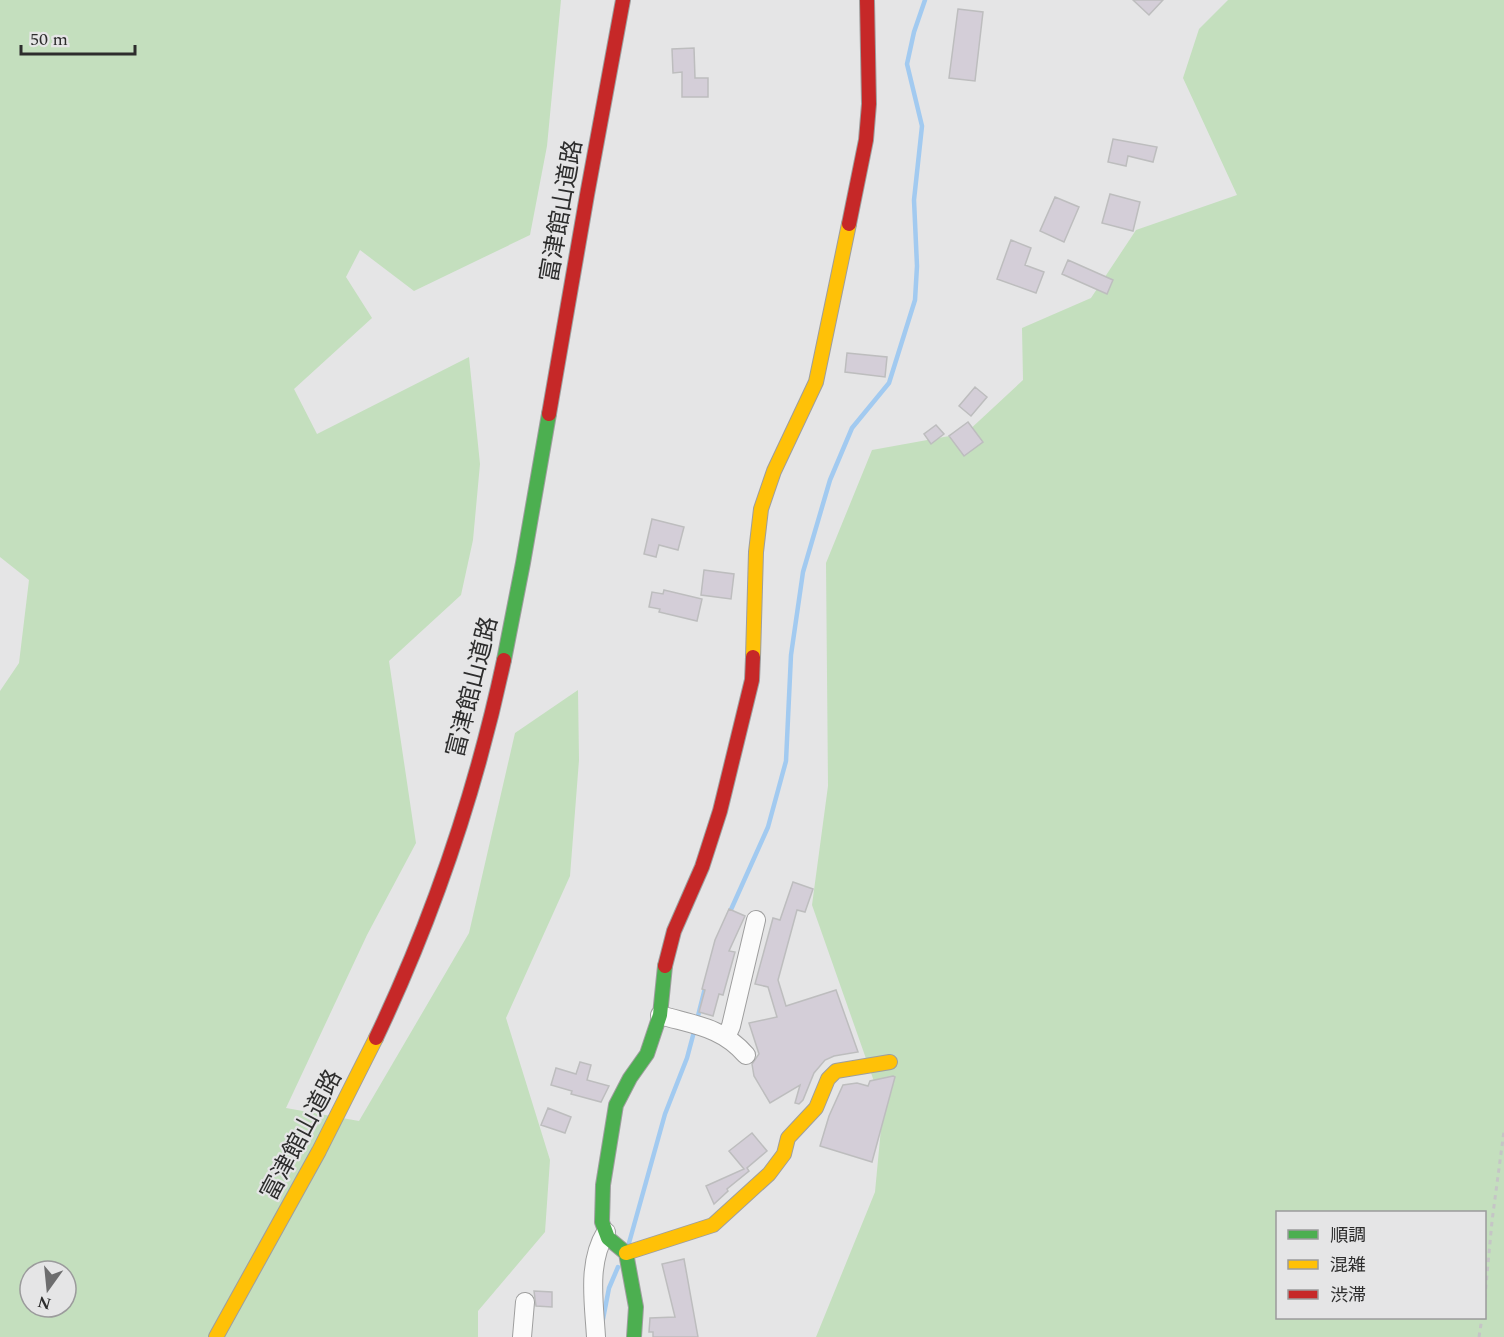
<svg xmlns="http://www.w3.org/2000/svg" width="1504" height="1337" viewBox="0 0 1504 1337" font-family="Spectral,'Noto Sans JP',serif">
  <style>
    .green { fill: #c4dfbe; fill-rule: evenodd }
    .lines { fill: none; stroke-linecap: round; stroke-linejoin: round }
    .stream { stroke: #a2caf0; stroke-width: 4.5 }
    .building { fill: #d4ced8; stroke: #bdbdbe; stroke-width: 1.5 }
    .street-casing { stroke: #9e9e9e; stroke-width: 20 }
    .fast-casing { stroke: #9e9e9e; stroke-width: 16 }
    .slow-casing { stroke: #9e9e9e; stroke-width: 16 }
    .jam-casing { stroke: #9e9e9e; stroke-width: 16 }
    .path { stroke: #c5c5c6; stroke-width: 3; stroke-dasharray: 4.5 4.5; stroke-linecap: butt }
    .street { stroke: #fbfbfb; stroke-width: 18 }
    .fast { stroke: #4caf50; stroke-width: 14 }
    .slow { stroke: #ffc107; stroke-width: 14 }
    .jam { stroke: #c62828; stroke-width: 14 }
    .labels { text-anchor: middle; stroke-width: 4.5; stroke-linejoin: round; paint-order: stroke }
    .street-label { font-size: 24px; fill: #2d2d2d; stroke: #e5e5e6 }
  </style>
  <rect width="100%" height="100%" fill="#e5e5e6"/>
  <path class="green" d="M0,0H561L547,146L530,235L414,291L360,250L346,277L372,318L294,389L317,434L469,357L480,464L473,540L461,595L389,661L416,843L367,935L286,1108L359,1121L469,933L515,733L578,690L579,760L570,876L506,1018L550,1160L545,1232L478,1311V1337H0V691L19,663L29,580L0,557ZM30,1271H66V1307H30Z
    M1228,0H1504V1337H816L875,1192L883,1107L812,905L828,786L826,563L872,450L966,433L1023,380L1022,328L1091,298L1136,230L1237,195L1183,78L1199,29ZM1278,1212H1484V1318H1278Z"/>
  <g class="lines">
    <path class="stream" d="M729,914L768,827L786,761L791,655L803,572L830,480L852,428L889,383L915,300L917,266L914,200L922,126L907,64L914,32L925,0
      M697,1020L706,984
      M629,1243L665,1114L687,1058L695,1028
      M603,1319L609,1288L618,1267"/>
  </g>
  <path class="building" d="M1133,0H1163L1149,15Z
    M958,9L983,12L975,81L949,78Z
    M694,48L695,78H708V97H682V72L673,73L672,49Z
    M1113,139L1157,147L1153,162L1128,156L1126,166L1108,162Z
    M1110,194L1140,202L1133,231L1102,223Z
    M1055,197L1079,207L1064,242L1040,231Z
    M1011,240L1031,248L1025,265L1044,272L1036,293L997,279Z
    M1068,260L1113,280L1107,294L1062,274Z
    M847,353L887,357L885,377L845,372Z
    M975,387L987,397L971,416L959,406Z
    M968,422L983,442L964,456L949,436Z
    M936,425L944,434L931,444L924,434Z
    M652,519L684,527L678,550L659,545L656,557L644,554Z
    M704,570L734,574L731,599L701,595Z
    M664,590L702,599L697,621L659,612L660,609L649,607L652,592L663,594Z
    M793,882L813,889L805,912L797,910L778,980L786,1006L836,990L858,1052L834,1056L825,1060L814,1073L803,1100L799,1104L795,1103L800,1085L770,1103L754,1076L752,1064L759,1054L749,1023L777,1017L768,987L755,984L773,918L780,920Z
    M729,909L745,916L729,951L735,952L723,995L719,994L713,1016L699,1012L705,990L702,989L715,940Z
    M580,1062L591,1065L587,1080L609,1086L601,1102L571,1094L572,1091L551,1085L556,1068L576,1074Z
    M893,1076L895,1077L872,1162L820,1146L829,1116L843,1085L857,1083L868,1086L870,1081Z
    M548,1108L571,1117L565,1133L541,1125Z
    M752,1133L767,1151L747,1168L749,1171L727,1189L728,1191L714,1204L706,1186L744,1169L729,1151Z
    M684,1259L698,1337H653V1332H649L650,1318L675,1317L662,1264Z
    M534,1291L552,1292V1307L536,1306Z"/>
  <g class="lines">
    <g class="street-casing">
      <path id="street" d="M660,1015C694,1025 722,1027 746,1055
        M726,1037L731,1026L756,920
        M522,1337L525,1302
        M596,1337C594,1302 587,1263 606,1232"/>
    </g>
    <g class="fast-casing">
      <path id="fast" d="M504,660L523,563L549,414
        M634,1337L636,1307L626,1253L608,1238L602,1222L603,1185L616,1105L630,1078L647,1054L660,1015L665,966"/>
    </g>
    <g class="slow-casing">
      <path id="slow" d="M753,657L756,552L761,509L774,471L816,382L849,224
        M626,1253L713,1225L769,1174L784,1154L788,1138L816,1108L828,1079L836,1071L890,1062
        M216,1337L319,1151L376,1038"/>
    </g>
    <g class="jam-casing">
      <path id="jam" d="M849,224L866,140L869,104L867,0
        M549,414L587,195L623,0
        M665,966L674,931L702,867L720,811L752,680L753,657
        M376,1038C433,918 476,791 504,660"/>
    </g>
    <path class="path" d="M1484,1307L1492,1221L1504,1131
      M1479,1337L1482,1318"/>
    <use href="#street" class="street"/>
    <use href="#fast" class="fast"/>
    <use href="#slow" class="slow"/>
    <use href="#jam" class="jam"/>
  </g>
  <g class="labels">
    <g class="street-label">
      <text transform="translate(561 211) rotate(-80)" y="8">富津館山道路</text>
      <text transform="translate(472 687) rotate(-76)" y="8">富津館山道路</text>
      <text transform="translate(301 1135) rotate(-62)" y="8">富津館山道路</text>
    </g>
  </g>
  <rect x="1276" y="1211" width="210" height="108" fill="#e5e5e6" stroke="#9b9b9c" stroke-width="1.5"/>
  <rect x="1288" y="1230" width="30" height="9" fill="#4caf50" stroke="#9b9b9c" stroke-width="1.5"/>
  <text x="1330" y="1241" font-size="18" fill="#2d2d2d">順調</text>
  <rect x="1288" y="1260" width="30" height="9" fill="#ffc107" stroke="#9b9b9c" stroke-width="1.5"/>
  <text x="1330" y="1271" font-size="18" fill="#2d2d2d">混雑</text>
  <rect x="1288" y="1290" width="30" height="9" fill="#c62828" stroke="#9b9b9c" stroke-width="1.5"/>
  <text x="1330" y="1301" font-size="18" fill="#2d2d2d">渋滞</text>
  <g transform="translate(48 1289) rotate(195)"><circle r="28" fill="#e5e5e6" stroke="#9b9b9c" stroke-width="1.5"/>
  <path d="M0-4.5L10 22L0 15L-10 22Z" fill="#6d6d6e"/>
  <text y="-9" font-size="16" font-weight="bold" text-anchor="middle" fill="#2d2d2d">N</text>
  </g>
  <path d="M21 45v9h114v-9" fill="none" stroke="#2d2d2d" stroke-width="3"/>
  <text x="30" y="45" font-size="18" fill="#2d2d2d" stroke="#e5e5e6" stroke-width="4.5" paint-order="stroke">50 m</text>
</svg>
